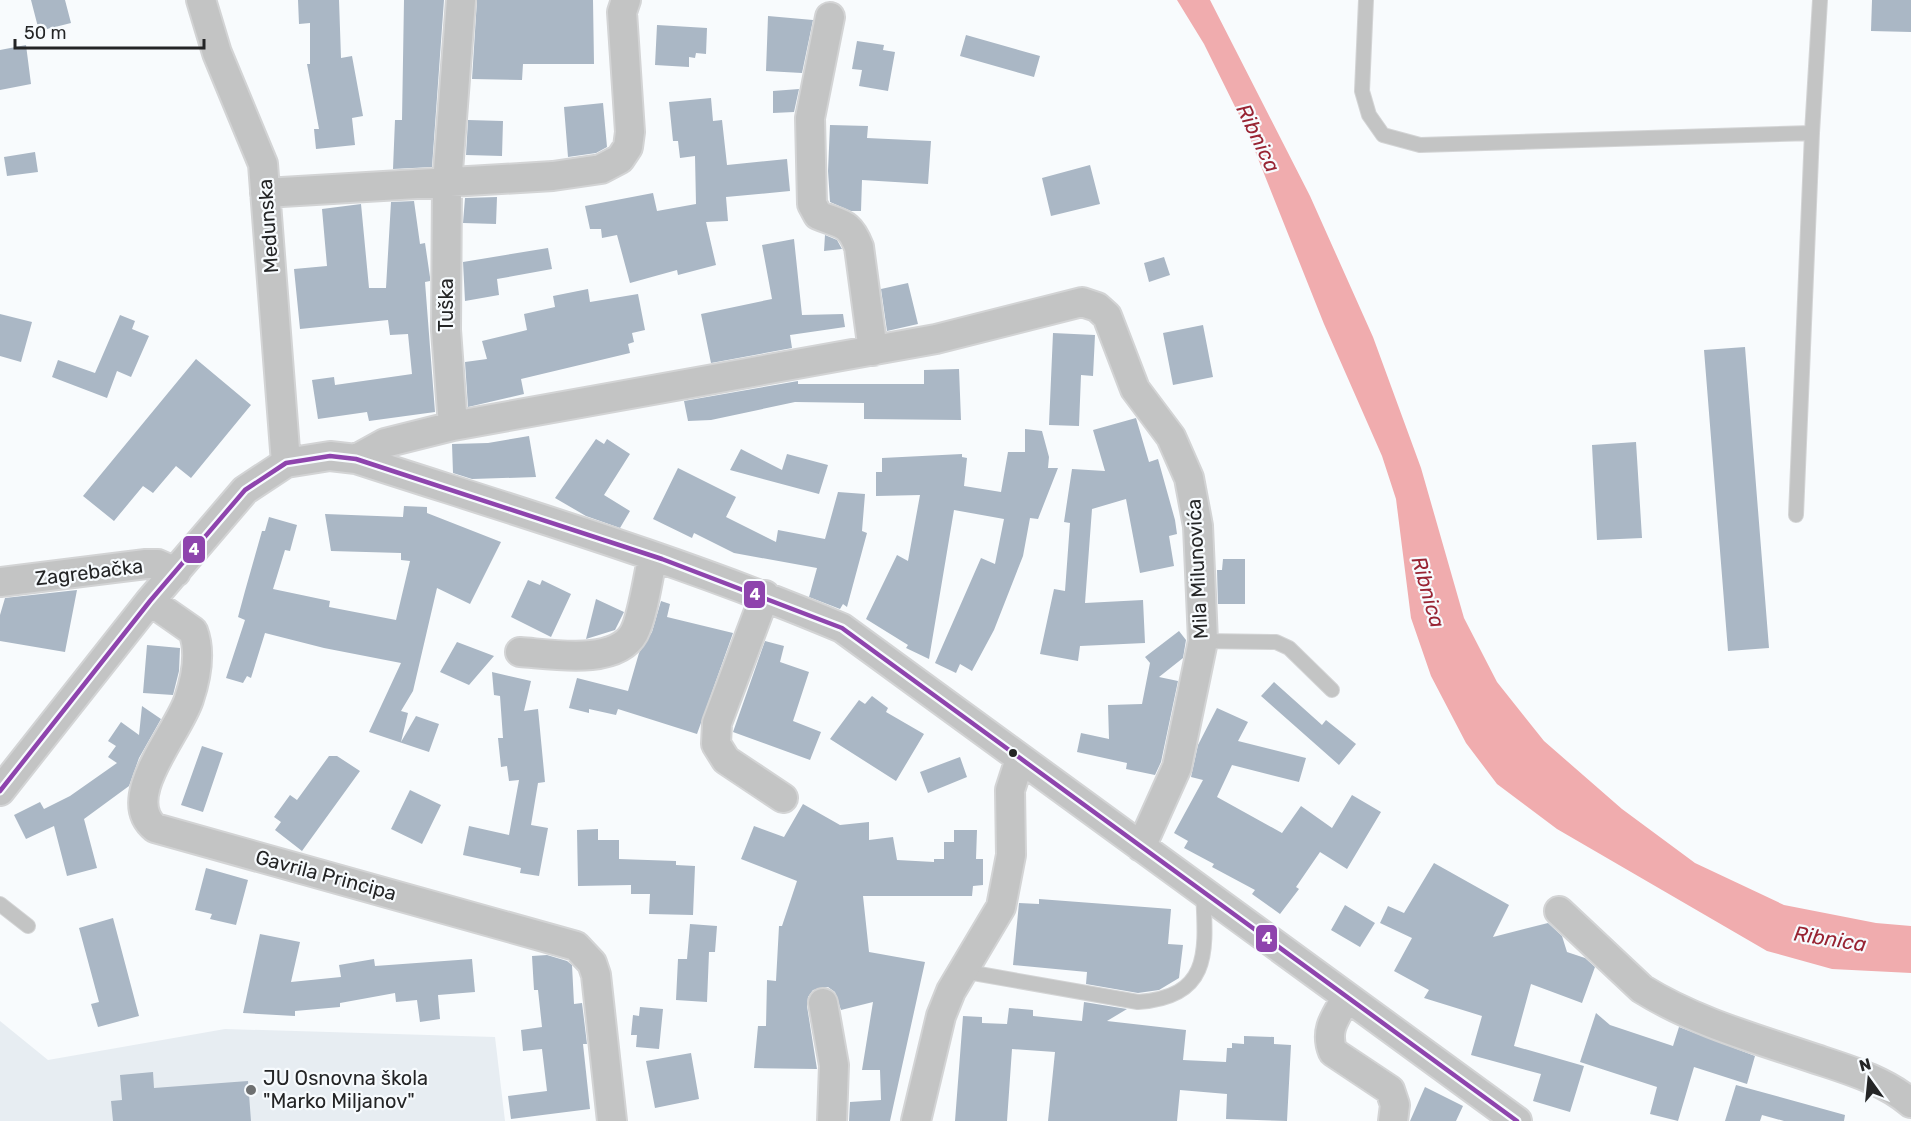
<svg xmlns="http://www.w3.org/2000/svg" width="1911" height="1121" viewBox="0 0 1911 1121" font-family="Rubik,sans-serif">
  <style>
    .built { fill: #e7edf2 }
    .water { fill: #f0acae }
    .building { fill: #aab7c5 }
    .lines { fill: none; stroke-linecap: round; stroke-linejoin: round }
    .lane-casing { stroke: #d3d4d5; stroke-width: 16 }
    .street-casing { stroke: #d3d4d5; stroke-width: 32 }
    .lane { stroke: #c3c4c4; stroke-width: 14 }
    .street { stroke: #c3c4c4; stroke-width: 28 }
    .bus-1-casing { stroke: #f7fbfe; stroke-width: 9 }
    .bus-1 { stroke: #8e44ad; stroke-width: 4.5 }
    .bus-dot { fill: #242526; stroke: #f7fbfe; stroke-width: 2 }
    .poi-dot { fill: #6e7071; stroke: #f7fbfe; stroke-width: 2 }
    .labels { text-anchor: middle; stroke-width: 4.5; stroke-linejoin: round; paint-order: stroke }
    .street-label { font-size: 20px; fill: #242526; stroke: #f7fbfe }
    .poi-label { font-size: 20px; fill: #242526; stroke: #f7fbfe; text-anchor: start }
    .water-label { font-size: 21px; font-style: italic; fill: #982433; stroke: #f7fbfe }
    .line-badge { stroke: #f7fbfe; stroke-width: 2 }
    .badge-label { font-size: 16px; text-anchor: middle; font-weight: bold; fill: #fff }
  </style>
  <rect width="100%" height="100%" fill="#f8fbfd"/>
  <path class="built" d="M0,1021L48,1060L225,1029L495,1037L505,1121H0Z"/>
  <path class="water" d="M1177,0H1210L1310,196L1373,337L1421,468L1464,618L1497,682L1544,741L1622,809L1695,863L1784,905L1876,923L1911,926V973L1832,969L1767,951L1557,829L1497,784L1466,743L1431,676L1411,618L1396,499L1382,456L1324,324L1247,131L1204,44Z"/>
  <path class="building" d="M31,0H65L71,23L39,31Z
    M298,0H339L341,58L352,56L363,116L352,118L355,145L316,149L314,129H319L307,64H310V23L299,24Z
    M404,0H444L432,167L393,169L395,120H402Z
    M477,0H593L594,64H523L522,80L472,79Z
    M1872,0H1911V32L1871,31Z
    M768,16L813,20L802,73L766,71Z
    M657,25L707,28L706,54L696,53L695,58L689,57V67L655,65Z
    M966,35L1040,56L1034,77L960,56Z
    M857,41L884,45L883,50L895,52L888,91L859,86L862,70L852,69Z
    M26,45L31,84L0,90V50Z
    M799,89L794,112L773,113V91Z
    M711,98L713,121L722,120L727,165L787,159L790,191L726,197L728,221L706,222L716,265L678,275L677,270L630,283L617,235L602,238L601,229H590L585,206L653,193L657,211L696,204L695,156L680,158L678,141H673L669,102Z
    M603,103L607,147L596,153L568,157L564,107Z
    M468,120L503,121L502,156L466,155Z
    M830,125L868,126L867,138L931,141L928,184L862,180L861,211H851L830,202L828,171Z
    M35,152L38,172L7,176L4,157Z
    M1090,165L1100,204L1051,216L1042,178Z
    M497,197L496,224L463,223L465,198Z
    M414,201L420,244L425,243L430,277V281L425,282L435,412L369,421L367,412L318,419L312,380L334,377L335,385L412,374L408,334L390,335L388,320L300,329L294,269L327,266L322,209L361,204L369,288H386L391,202Z
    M825,235L837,240L842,249L824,251Z
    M794,239L802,315L843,314L845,327L790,335L792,348L711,363L701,314L772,299L762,245Z
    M548,248L552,269L497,279L499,295L465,301L463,262Z
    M1164,257L1170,275L1149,282L1144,263Z
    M908,283L918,324L887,331L881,289Z
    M588,289L590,302L638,294L645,330L632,333L634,342L628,344L630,353L521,379L524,394L468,407L465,362L487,359L482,341L527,330L524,314L555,307L553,296Z
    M0,314L32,322L21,362L0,356Z
    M120,315L135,321L132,329L149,336L131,377L117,371L107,398L52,377L58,360L95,373Z
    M1203,325L1213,377L1173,385L1163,333Z
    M1053,333L1095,335L1093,376L1081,375L1079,426L1049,425Z
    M1745,347L1769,648L1728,651L1704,350Z
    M196,359L251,405L191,478L176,466L153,493L143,486L114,521L83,496Z
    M959,369L961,420L864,419V403L795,402L711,420L688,421L684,401L798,381V384H924V370Z
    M1136,418L1149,462L1158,459L1175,520L1177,534L1169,536L1174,566L1140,573L1126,499L1092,509L1085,603L1143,600L1145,643L1080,646L1078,661L1040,654L1054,589L1065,591L1070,523L1064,522L1072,469L1105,471L1093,430Z
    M1025,429L1042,431L1049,457L1048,468H1058L1038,519L1030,518L1023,556L994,630L972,671L960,664L956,673L935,663L981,558L995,564L1004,519L954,510L929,659L906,648L908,645L866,619L897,555L908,561L920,495L876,496V472H882V458L962,454V457L967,458L964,486L1001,492L1008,452H1025Z
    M529,436L536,477L472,479L453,473L452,444L488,443Z
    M596,439L604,444L607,439L630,454L604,495L630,511L620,528L586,516L555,498Z
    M1636,442L1642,538L1597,540L1592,445Z
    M741,449L782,470L787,454L828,465L819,494L730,470Z
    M678,468L736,497L726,517L776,542L778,530L825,539L838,492L865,494L862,531L867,533L847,607L843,604L840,609L809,597L817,568L734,553L694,533L692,538L653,519Z
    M404,506L427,507V513L501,542L470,604L437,588L413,691L401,711L408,713L401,742L416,716L439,724L429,752L369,732L401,663L324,648L265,633L251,678L247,676L243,683L226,678L245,620L238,617L245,591L262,531H265L269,517L297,525L290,551L285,550L273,589L330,601L329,607L396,620L410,561L401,560V553L331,551L325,514L403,517Z
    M1223,559H1245V604H1218L1217,570H1222Z
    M528,580L540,585L542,580L571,594L551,637L511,617Z
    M77,590L65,652L0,641V615L5,598Z
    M596,599L624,612L615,630L586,639Z
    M661,601L670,604L667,617L733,633L697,734L618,709L616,715L589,709V713L569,708L577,678L628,691L639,653L652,632Z
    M1179,631L1186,640L1183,658L1159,677L1178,681L1161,762L1155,775L1126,769L1127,763L1077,752L1081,733L1109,739L1108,705L1142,704L1150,663L1145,657Z
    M765,641L784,646L780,662L809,672L793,721L821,732L810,760L733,732Z
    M457,642L494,656L469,685L440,672Z
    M147,645L180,648L179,671L173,695L143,693Z
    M492,672L531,681L524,711L538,709L545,782L538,783L531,825L548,828L539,876L520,873L521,868L463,855L469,826L509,835L519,780L509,781L507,766L501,767L498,738H503L500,696L494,695Z
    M1274,682L1322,725L1326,720L1356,744L1339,765L1261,696Z
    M872,696L888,708L886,712L924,734L896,781L830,739L859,700L865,704Z
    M142,706L161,719L139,758L129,786L84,819L97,868L67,876L54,826L26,839L14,815L40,802L44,809L70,796L117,763L108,757L116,746L108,741L121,722L139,735Z
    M1217,708L1248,722L1238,741L1306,758L1299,782L1232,765L1217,797L1282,833L1301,806L1332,828L1352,795L1381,812L1347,869L1320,852L1296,887L1299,889L1280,914L1252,894L1255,890L1212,867L1214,864L1184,848L1188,841L1174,833L1203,780L1191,777L1198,745Z
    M202,746L223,753L203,812L181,805Z
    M329,756H337L360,771L302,851L275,830L281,822L274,817L290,795L297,800Z
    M960,757L967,777L928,793L920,772Z
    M410,790L441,805L422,844L391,829Z
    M803,804L840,825L869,822V840L893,837L897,860L934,862V859H944V842H954V830H977L976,859H983V885L973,886L972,896H863L869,952L925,962L890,1121H849L850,1102L881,1100L880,1070H862L873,1002L841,1010L835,992L828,987L813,990L808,997L807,1006L817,1069L754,1068L758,1026H766L767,980L776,981L779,926H782L797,881L741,859L754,826L784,837Z
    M598,829V840H619V859L676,861V865L695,866L693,915L649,914L650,894H631V885L578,886L577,830Z
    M1434,863L1509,905L1493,937L1548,923L1562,936L1567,952L1585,958L1595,967L1582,1003L1531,984L1514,1046L1584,1066L1570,1112L1533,1101L1541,1074L1471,1055L1482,1016L1424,998L1429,990L1394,971L1412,938L1380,923L1388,906L1404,913Z
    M206,868L248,880L236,925L210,919L212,914L195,910Z
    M1039,899L1171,909L1168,944L1183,945L1179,978L1159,990L1138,993L1086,984L1087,972L1013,965L1019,903L1039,904Z
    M1345,905L1375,923L1360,947L1331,930Z
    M113,918L139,1016L98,1027L91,1004L99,1002L79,928Z
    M690,924L717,926L715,952H709L707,1002L676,1000L678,959H687Z
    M260,934L300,942L291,982L341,977L339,965L374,959L375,966L472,959L475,992L438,995L440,1019L420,1022L417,1000L396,1002L395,993L340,1003V1007L295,1011V1016L243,1013Z
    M547,955L567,961L572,965L574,1004L582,1003L587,1044H583L590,1109L511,1119L508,1096L547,1091L542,1049L523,1051L521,1030L542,1027L538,990H534L532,956Z
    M1084,1002L1127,1009L1107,1021L1186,1030L1183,1060L1226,1062L1227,1048H1232V1043L1244,1044V1036L1274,1037V1044L1291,1045L1287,1121L1226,1119L1227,1094L1180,1090L1177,1121H1048L1055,1052L1012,1049L1007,1121H955L963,1016L982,1017V1023L1007,1024L1009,1008L1033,1010V1016L1082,1021Z
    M640,1007L663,1009L659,1049L636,1047L637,1035H631L633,1015L639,1016Z
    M1596,1013L1610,1025L1673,1046L1679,1027L1755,1056L1747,1084L1694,1067L1678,1121L1650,1114L1657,1087L1580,1062Z
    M691,1053L699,1099L655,1108L646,1061Z
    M153,1072L154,1088L248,1081L251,1121H113L111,1101L122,1100L120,1075Z
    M1736,1085L1845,1115L1844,1121H1784L1762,1115L1760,1121H1725Z
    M1425,1087L1463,1106L1456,1121H1410Z"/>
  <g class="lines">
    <g class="lane-casing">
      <path id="lane" d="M1366,0L1362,91L1369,115L1383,135L1420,145L1812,133
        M1796,515L1812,133L1820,0
        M1203,641L1276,642L1289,648L1332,690
        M0,904L28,926
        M962,971L1138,1002C1212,997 1206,951 1203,891"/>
    </g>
    <g class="street-casing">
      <path id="street" d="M201,0L217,53L263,164L286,463
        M830,17L810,118L812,204L818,215C841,225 849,221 859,247L873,351
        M265,193L553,176L601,169L620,159L628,147L630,132L622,12L626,0
        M453,426L446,330L447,184L461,0
        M356,459L385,443L453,426L936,339L1082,302L1097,307L1107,316L1135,389L1171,437L1189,478L1198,526L1203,641L1177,767L1141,847
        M0,582L146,564H158L176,572
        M765,595L717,723L716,744L726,760L783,798
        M150,601L193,631C201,652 196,678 189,699C179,732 118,798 155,828L576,946L592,963L596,975L612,1121
        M520,652C551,654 616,666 634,633C643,616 648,576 653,556
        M0,791L150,601L245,490L286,463L330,456L356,459C519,512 684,561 842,628L1517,1121
        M1559,911L1642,989C1695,1022 1757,1039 1816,1059C1849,1070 1884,1080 1911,1103
        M1347,997C1336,1016 1324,1030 1333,1052L1390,1090L1395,1105L1393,1121
        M823,1003L834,1065L832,1121
        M916,1121L941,1016L951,991L1001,907L1011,855L1010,790L1020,759"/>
    </g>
    <use href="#lane" class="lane"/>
    <use href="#street" class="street"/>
    <g class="bus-1-casing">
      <path id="bus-1" d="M0,791L150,601L245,490L286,463L330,456L356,459L662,559L842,628L1517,1121"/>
    </g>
    <use href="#bus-1" class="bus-1"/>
  </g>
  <circle class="bus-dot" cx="1013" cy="753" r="5"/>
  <circle class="poi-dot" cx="251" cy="1090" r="6"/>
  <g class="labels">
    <g class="street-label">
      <text transform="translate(268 226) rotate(-94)" y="7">Medunska</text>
      <text transform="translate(446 305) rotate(-90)" y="7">Tuška</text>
      <text transform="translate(1197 569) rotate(-93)" y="7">Mila Milunovića</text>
      <text transform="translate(89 572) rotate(-7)" y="7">Zagrebačka</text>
      <text transform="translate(326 875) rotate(15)" y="7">Gavrila Principa</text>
    </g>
    <g class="poi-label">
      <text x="263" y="1085">JU Osnovna škola<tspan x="263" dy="23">"Marko Miljanov"</tspan></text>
    </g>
    <g class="water-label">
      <text transform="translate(1258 138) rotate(64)" y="7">Ribnica</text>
      <text transform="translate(1428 592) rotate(74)" y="7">Ribnica</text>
      <text transform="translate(1830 939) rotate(9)" y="7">Ribnica</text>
    </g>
  </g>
  <g class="line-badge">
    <rect x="182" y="535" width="24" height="29" rx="6" fill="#8e44ad"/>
    <rect x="743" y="580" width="23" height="29" rx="6" fill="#8e44ad"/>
    <rect x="1255" y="924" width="23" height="29" rx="6" fill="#8e44ad"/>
  </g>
  <g class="badge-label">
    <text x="194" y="555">4</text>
    <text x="755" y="600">4</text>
    <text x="1267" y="944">4</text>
  </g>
  <g transform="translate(1869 1079) rotate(345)" stroke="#f7fbfe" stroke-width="4.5" paint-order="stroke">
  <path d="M0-4.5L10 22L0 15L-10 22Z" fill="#242526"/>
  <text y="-9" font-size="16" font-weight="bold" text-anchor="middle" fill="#242526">N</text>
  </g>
  <path d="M15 39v9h189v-9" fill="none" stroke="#242526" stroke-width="3"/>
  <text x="24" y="39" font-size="18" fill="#242526" stroke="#f7fbfe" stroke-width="4.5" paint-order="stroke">50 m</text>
</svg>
